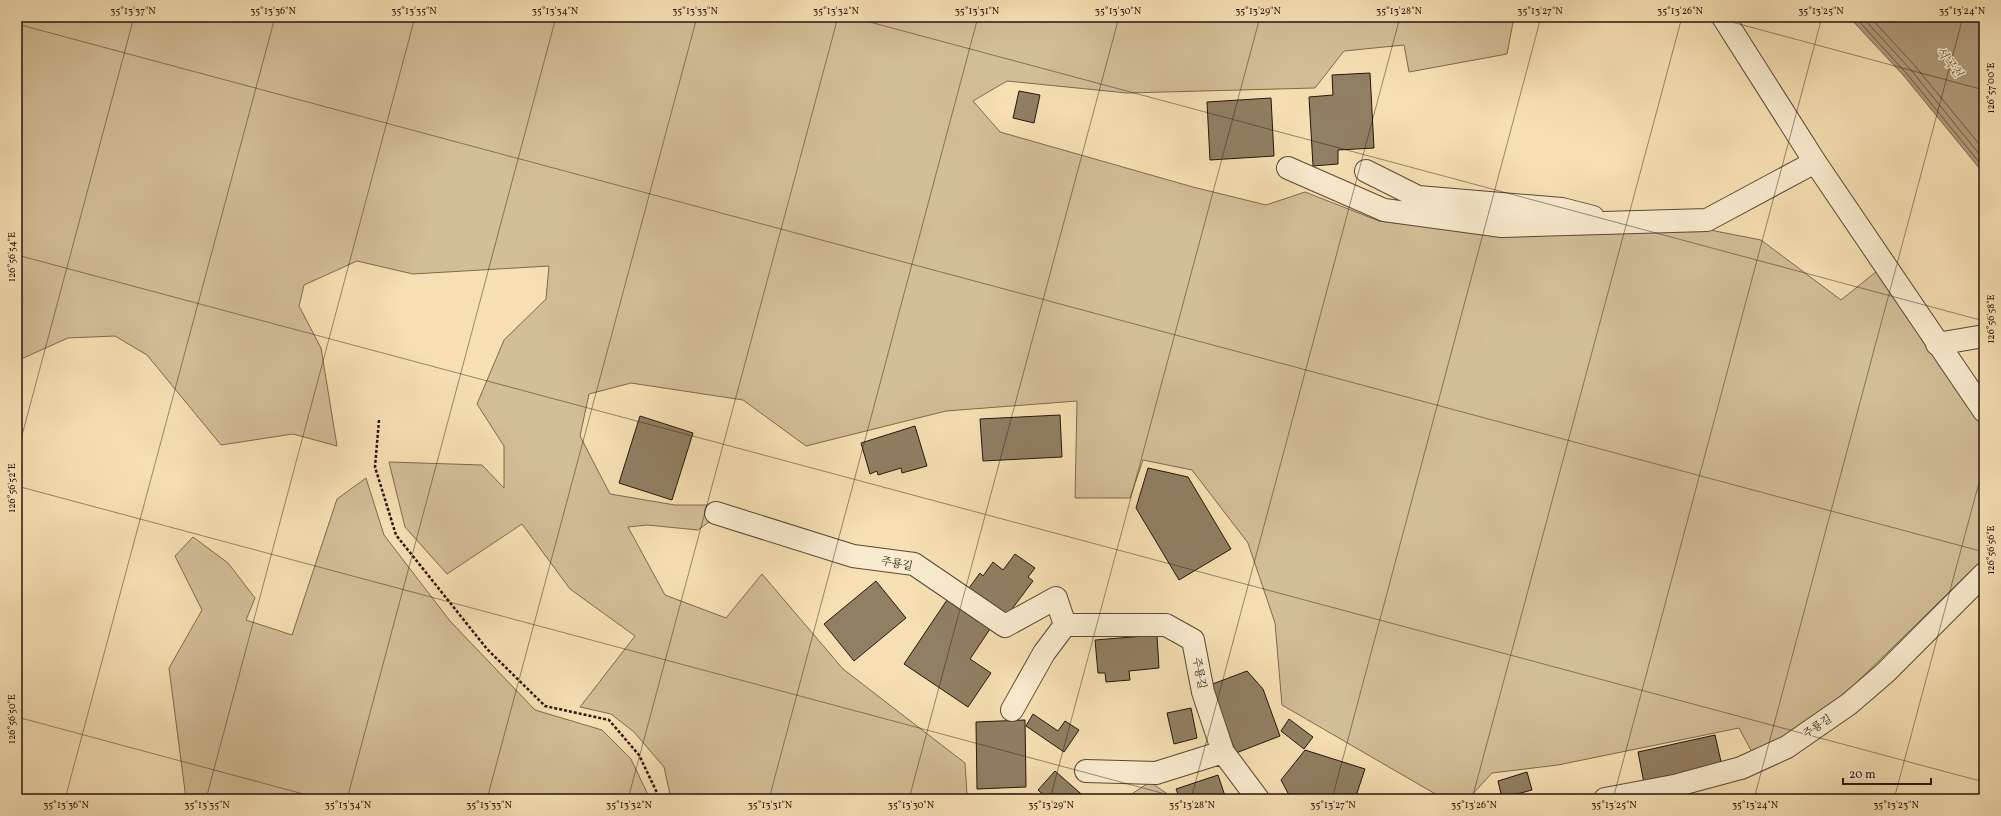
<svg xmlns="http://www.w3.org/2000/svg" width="2001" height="816" viewBox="0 0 2001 816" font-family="Vollkorn,'Noto Serif KR',serif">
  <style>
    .green { fill: #d2be97; stroke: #7b6a52 }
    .water { fill: #af9b7b; stroke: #77664f }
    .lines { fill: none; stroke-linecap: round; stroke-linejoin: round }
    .shore { stroke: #6a5844; stroke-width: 1 }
    .building { fill: #917f63; stroke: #24160d }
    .minor-casing { stroke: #584836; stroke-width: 24 }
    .path { stroke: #24160d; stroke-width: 2.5; stroke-dasharray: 3 2; stroke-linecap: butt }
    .minor { stroke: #f9ebce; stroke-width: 22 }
    .ticks { fill: none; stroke: #24160d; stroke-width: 1; stroke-opacity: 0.45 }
    .labels { text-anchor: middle; stroke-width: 3; stroke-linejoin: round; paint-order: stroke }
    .street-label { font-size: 11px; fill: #24160d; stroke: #f9ebce }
    .water-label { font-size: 12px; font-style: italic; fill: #5c4b39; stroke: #f9ebce }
    .neatline { fill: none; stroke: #24160d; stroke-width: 1.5 }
    .ticks-label { font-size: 10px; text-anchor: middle; fill: #24160d }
  </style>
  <rect width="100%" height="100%" fill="#f6e0b3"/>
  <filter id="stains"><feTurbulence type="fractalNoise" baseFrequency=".005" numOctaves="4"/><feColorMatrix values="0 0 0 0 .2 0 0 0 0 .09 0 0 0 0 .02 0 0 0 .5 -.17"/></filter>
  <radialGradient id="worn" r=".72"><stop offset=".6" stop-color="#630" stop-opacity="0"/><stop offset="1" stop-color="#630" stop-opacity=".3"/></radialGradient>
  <path class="green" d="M17,17H1514L1507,54L1409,72L1404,45L1344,51L1315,88L1127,93L1007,81L973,101L1000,132L1193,187L1266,205L1305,192L1379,221L1501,235L1710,230L1761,240L1841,300L1877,271L1984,427V558L1845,694L1786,738L1752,752L1739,728L1558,765L1492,773L1468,799H1444L1282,705L1275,623L1248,543L1192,470L1143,460L1130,498H1075L1077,401L946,411L806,446L743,400L631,383L589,394L580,436L610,494L675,505H713L709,522L698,530L647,525L628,527L665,595L726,618L762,574L843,669L965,763L967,794H1032L1038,799H671L664,767L634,732L611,714L580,707L635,636L570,589L522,524L447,574L405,527L389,462L482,465L504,488V446L477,404L504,340L546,299L549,266L413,274L357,261L304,285L299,306L321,348L337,446L293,434L221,445L147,355L115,336L68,338L21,359L17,363Z
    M366,478L384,535L450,621L535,710L602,730L631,759L650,799H186L169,668L202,610L175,556L193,537L228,563L255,598L246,620L292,635L337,499Z
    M1150,782L1169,795L1170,799H1124Z"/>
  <path class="water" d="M1849,17H1982L1984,20V174L1904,76Z"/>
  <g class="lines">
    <path class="shore" d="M1855,17L1907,74L1984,168
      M1862,17L1911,70L1984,160
      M1870,17L1915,66L1984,150"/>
  </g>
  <path class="building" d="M1370,73L1374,148L1338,150V164L1313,166L1309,97L1333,95L1332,75Z
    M1019,91L1040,95L1034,123L1013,118Z
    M1271,98L1274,156L1210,160L1207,102Z
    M1060,415L1062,457L983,461L980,419Z
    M640,416L693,433L672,500L619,483Z
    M915,426L927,466L902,473L901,468L878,475L877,471L870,474L861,443Z
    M1148,468L1188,477L1231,549L1179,580L1136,508Z
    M1015,554L1035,568L1028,577L1033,581L1006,617L969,588L980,573L983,576L993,562L1003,570Z
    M876,581L906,618L854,661L824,624Z
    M947,600L990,629L970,659L991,673L968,707L904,664Z
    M1157,635L1159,668L1129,671L1130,680L1106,682L1105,673H1098L1095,640Z
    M1247,671L1263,689L1280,736L1236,753L1210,685Z
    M1191,708L1197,738L1174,744L1167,713Z
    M1033,714L1058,731L1065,721L1079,730L1064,752L1026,726Z
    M1289,719L1313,737L1304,749L1281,731Z
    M1025,720L1026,787L977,789L976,722Z
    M1715,735L1722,766L1644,783L1638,752Z
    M1305,750L1365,769L1355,799H1295L1290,797L1281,780Z
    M1055,771L1087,799H1048L1038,790Z
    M1527,772L1532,790L1502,798L1498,781Z
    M1218,775L1226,799H1180L1176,789Z"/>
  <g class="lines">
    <g class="minor-casing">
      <path id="minor" d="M1723,17L1815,162L1984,411
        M1288,168L1384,210L1502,226L1707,220L1815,162
        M1366,171L1418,197L1562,209L1593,217
        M1937,344L1984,336
        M716,513L853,556L914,564L1005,626L1056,598L1065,625H1166L1193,640L1203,692L1223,752L1258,799
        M1012,710L1044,653L1065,625
        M1086,771L1156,773L1223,752
        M1605,799L1674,786L1741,768L1787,747L1849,704L1885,673L1984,574"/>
    </g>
    <path class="path" d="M379,420L375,467L396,535L487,649L545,706L609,720L639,755L660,799"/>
    <use href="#minor" class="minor"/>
  </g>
  <path class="ticks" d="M851,17L1984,321M1713,17L1984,90M17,24L1984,552M17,255L1984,782M17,454L134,17M17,486L1184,799M17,717L322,799M65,799L275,17M206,799L415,17M347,799L556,17M487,799L697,17M628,799L838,17M769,799L978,17M909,799L1119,17M1050,799L1260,17M1191,799L1400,17M1332,799L1541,17M1472,799L1682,17M1613,799L1822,17M1754,799L1963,17M1894,799L1984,464"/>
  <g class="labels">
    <g class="street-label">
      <text transform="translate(897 563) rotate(11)" y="4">주룡길</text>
      <text transform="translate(1200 673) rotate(79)" y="4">주룡길</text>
      <text transform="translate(1817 726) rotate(-34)" y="4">주룡길</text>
    </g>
    <g class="water-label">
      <text transform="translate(1949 62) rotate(52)" y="4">석곡천</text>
    </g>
  </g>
  <rect width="2001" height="816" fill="none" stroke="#f6e0b3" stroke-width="44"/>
  <path d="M1843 778v6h88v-6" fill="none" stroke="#24160d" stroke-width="2"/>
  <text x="1849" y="778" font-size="12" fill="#24160d" stroke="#f9ebce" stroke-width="3" paint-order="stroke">20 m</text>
  <rect x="22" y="22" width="1957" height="772" class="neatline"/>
  <g class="ticks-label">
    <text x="133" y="14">35°13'37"N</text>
    <text x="273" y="14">35°13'36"N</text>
    <text x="414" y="14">35°13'35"N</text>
    <text x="555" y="14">35°13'34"N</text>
    <text x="695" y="14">35°13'33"N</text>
    <text x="836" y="14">35°13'32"N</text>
    <text x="977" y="14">35°13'31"N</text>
    <text x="1118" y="14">35°13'30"N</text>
    <text x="1258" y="14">35°13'29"N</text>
    <text x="1399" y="14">35°13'28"N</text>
    <text x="1540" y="14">35°13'27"N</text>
    <text x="1680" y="14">35°13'26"N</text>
    <text x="1821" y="14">35°13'25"N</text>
    <text x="1962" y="14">35°13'24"N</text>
    <text transform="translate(1990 88) rotate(-90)" y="4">126°57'00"E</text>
    <text transform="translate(11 257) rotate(-90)" y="4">126°56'54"E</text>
    <text transform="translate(1990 319) rotate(-90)" y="4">126°56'58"E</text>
    <text transform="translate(11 488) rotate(-90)" y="4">126°56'52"E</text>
    <text transform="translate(1990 550) rotate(-90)" y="4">126°56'56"E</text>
    <text transform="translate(11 719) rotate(-90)" y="4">126°56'50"E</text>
    <text x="66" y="808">35°13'36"N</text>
    <text x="207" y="808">35°13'35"N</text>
    <text x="348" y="808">35°13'34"N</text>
    <text x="489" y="808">35°13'33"N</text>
    <text x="629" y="808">35°13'32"N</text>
    <text x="770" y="808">35°13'31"N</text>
    <text x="911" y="808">35°13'30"N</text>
    <text x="1051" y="808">35°13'29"N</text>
    <text x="1192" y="808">35°13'28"N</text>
    <text x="1333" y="808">35°13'27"N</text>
    <text x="1474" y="808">35°13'26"N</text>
    <text x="1614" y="808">35°13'25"N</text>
    <text x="1755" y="808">35°13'24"N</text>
    <text x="1896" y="808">35°13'23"N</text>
  </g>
  <rect width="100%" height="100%" filter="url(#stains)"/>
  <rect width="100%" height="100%" fill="url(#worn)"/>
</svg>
